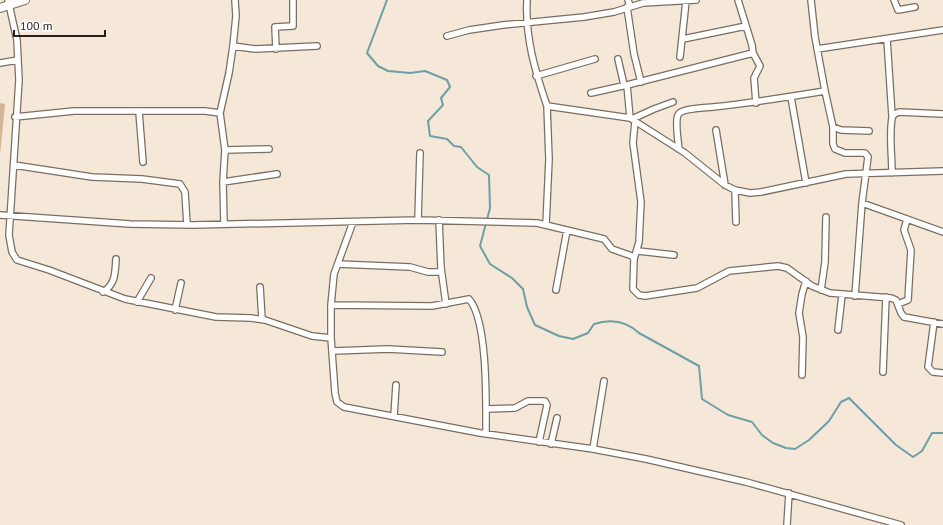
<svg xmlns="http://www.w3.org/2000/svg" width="943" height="525" viewBox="0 0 943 525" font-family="'PT Sans',sans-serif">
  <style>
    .grass { fill: #d4b591 }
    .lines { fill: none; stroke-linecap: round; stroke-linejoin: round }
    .stream { stroke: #6c9fa6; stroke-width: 2 }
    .street-casing { stroke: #7b6e60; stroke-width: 8 }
    .secondary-casing { stroke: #7b6e60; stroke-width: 10 }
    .street { stroke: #fff; stroke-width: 5.5 }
    .secondary { stroke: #fff; stroke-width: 8 }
  </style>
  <rect width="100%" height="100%" fill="#f6e8d8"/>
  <path class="grass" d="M0,103L5,104L0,155Z"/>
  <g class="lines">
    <path class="stream" d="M387,0L367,53L378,66L388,71L410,73L425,71L447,80L450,87L441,98L443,105L428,121L430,136L447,139L454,146L461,147L477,167L489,175L490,208L480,246L490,264L512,278L523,289L527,307L535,325L559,336L573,339L588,333L594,324C610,319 626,321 639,333L699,366L702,399L728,415L752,422L762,435L773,443L786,448L795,449L809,440L829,421L841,402L849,398L896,445L913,457L922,451L932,433H943"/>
    <g class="street-casing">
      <path id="street" d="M8,0L17,40L19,80L9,235L12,252L17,260L49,270L125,299L216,317L251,318L265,320L312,336L331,338L335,393L337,402L344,407L480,433L593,449L646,459L746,482L901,525
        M527,0C525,37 535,71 547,106L630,118L685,153L725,185L735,190L750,193L761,192L846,174L943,171
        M628,0L630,6
        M811,0L815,37L825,91
        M894,0L898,10L915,7
        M627,7L634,54L641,82
        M447,36L469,30L503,25L584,17L614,12L643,3L696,0
        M683,39L746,26
        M887,39L892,116
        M233,46L255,49L317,46
        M276,49L275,27L293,26V0
        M817,49L943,30
        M753,53L760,66L754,78L756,103
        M680,57L686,1
        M618,59L624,85
        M0,63L18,60
        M536,76L595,59
        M591,93L627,85
        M791,97L806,183
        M139,112L143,162
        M15,117L74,111H205L220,113
        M630,118L627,85L753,53L752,45L738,0
        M632,119L654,109L673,102
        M833,127L841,130L869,131
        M716,130L725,185
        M679,149C678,141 675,121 678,115C681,108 705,108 713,107C751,103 788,97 825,91L833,127V144L835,149L845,153H865L868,157L862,203
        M225,150L269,149
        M14,165L92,177L142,179L180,184L185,192L187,225
        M892,173C892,156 889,135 892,118C893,114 896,113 899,112L943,114
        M223,182L277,174
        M735,190L736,222
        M0,215L130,224L193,225L418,220L537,223L604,239L612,249L632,256L634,259L633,289L639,295L645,296L697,288L729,271L778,266L787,268L812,286L830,293L891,298L896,300L901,313L904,317L943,324
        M418,220L420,153
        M439,220L441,268L446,304
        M224,224L223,182L225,150L220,113L229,73L233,46L236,16L235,0
        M546,225L549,159L547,106
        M638,251L674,255
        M634,259L639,242L641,202L633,143L635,121
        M338,264L410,267L428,272H441
        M260,287L262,319
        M556,290L567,230
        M821,290L825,262L826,217
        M103,292C116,284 115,272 116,259
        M855,296L862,203L943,232
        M137,302L151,278
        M898,304L908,300L911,250L904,230L907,219
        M331,305L432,306L469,299C488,321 486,403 486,434
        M175,310L181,283
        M934,322L928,367L933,372L943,373
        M838,330L842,295
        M331,338V305L334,274L353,222
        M333,351L388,349L442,352
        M883,372L886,297
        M802,375L803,337L799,313L802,294L806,281
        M486,409L515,408L528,401H545L547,405L539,442
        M394,416L396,385
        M551,444L557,418
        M593,449L604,381
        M787,525L789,493"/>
    </g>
    <g class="secondary-casing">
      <path id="secondary" d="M0,8L25,0"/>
    </g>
    <use href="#street" class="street"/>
    <use href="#secondary" class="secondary"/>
  </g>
  <path d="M14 30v6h91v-6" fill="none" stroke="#26211b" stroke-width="2"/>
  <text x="20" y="30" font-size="12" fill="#26211b" stroke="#ffffff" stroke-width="3" paint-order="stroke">100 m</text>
</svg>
